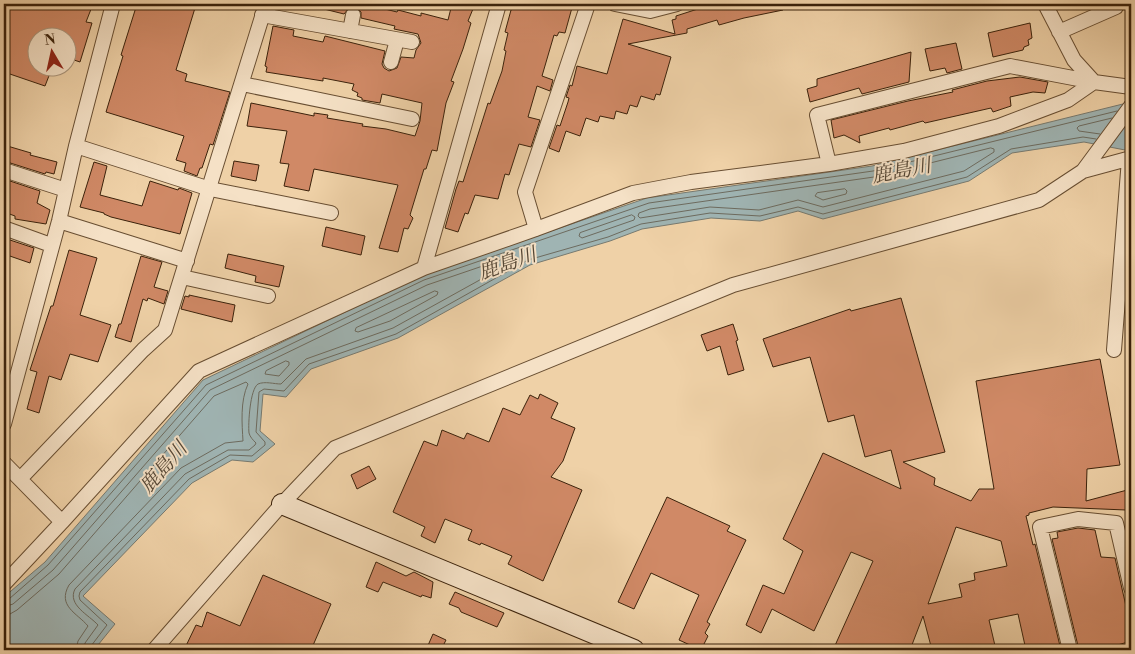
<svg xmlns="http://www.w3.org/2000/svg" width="1135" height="654" viewBox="0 0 1135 654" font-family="'Libre Bodoni','Noto Serif JP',serif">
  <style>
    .water { fill: #9fb4b3; stroke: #777a70 }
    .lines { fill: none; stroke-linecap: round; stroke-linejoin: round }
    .shore { stroke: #6d6b5f; stroke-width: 1 }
    .building { fill: #d08966; stroke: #3b220b; fill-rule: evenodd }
    .street-casing { stroke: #684e32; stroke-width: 16 }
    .secondary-casing { stroke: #3b220b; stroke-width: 22 }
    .street { stroke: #f5e1c6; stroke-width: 14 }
    .secondary { stroke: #f5e1c6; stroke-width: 20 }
    .labels { text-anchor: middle; stroke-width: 4; stroke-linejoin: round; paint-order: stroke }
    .water-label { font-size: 20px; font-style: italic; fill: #544635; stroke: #f5e1c6 }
  </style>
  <rect width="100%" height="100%" fill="#efd1a7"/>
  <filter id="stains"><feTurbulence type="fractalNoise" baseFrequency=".004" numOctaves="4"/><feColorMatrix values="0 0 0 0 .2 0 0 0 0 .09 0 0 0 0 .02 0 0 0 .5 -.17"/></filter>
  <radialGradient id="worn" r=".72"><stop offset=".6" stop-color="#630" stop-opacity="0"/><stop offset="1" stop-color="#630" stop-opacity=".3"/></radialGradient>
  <path class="water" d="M1131,102V147L1125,150L1084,142L1012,153L969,181L823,219L798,211L760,221L711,218L642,229L610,241L530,265L398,338L311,369L286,397L263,394L260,431L275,444L253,462L232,460L192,483L83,596L115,624L94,650H4V597L45,562L203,380L423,275L647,198L872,166Z"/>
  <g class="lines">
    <path class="shore" d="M1100,134L1079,131L1077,128L1079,126L1112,118
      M991,148L994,149V152L964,171L823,207L798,200L759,210L710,207L640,218L638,216L639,213L650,209L874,177Z
      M845,189L847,191L846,194L823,200L815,196L817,193Z
      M632,215L635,217L634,220L582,238L579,236L580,233Z
      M435,291L438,292L437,295L390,321L358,332L355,331L356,328Z
      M286,361L289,362V365L279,376L265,374L266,371Z
      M4,600L9,599L48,565L206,385L424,280L649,203L873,171L1117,111
      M4,607L13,604L53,570L210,390L427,285L512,256L514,257V261L393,328L306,359L281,384C274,384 265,381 258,384C250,389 248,424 249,433C250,437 253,440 256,443L255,445L249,450H228L185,474L75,589C67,605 89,615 98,625L85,643L84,650
      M4,614H10L17,610L59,574L214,396L246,382L248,384C240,401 242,424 243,441L225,443L181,468L69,585C57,606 77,613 88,626L78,641L76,650
      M90,650L91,646L107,625L80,600L79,596L80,592L189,479L230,455L252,456L265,445V442L256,432L259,392L264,389L284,391L309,364L396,334L528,260L608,237L641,224L710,213L760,216L798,207L823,214L967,177L1011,149L1083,137L1096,139"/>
  </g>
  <path class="building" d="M4,4H93L86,22L92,23L80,62L68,58V38L38,37V68H52L45,86L4,72Z
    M137,4H179L195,8L176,70L187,74L185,81L230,92L213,145L210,144L202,168H200L197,176L184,171L186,163L176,160L184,136L106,112L123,56L121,55Z
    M324,4H365L397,12L398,10L421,16V13L448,20L452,4H475L468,21L471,23L463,49L451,81L454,82L446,103L437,151L432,150L426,169H424L410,215L413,218L408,229L404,228L398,252L379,248L398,185L314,169L309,191L284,186L289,164L280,163L287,131L247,126L251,103L314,116V113L328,115L327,118L363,124L362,126L386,129L415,136L420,121L422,103L382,94L380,103L362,100V98L357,96L358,93L352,90L354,84L323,78V81L266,72L267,67L265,66L273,26L294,30L293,36L323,42L325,36L385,51L382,64L384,68L389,71L397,68L401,57L414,58L416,50L421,43L418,34L394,29L395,26L361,18V12L355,7H350L344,14L324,9Z
    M521,4H534L547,9L548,4H573L565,33L559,32L557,36L554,35L542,76L553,80L550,91L537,86L528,117L540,120L531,147L519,144L509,175L505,174L498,199L475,195L468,214L465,213L458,232L445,228L456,189L459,181L463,182L488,103L490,104L502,71L506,51L504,50L508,33L505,32L511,10Z
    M706,4H782L783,10L744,18L719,25L717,20L687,29V33L628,44L671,57L660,95L656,94L654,100L641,96L637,107L630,105L627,114L616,111L614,119L600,116L598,122L586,118L580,136L566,131L559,152L549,148L557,125L560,126L568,102L569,98L566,97L570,85L572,86L577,66L607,74L623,19L675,34L672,20L676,19V16L707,6Z
    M1030,23L1032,38L1028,40L1029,45L1024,47L1023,50L993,57L988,33Z
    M956,43L962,69L947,73L945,68L930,71L925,49Z
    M911,52L909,82L862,94L859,88L810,102L807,89L817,86V79Z
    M1020,77L1048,82L1045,93L1033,92L1010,97L1011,106L993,112L991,108L925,123L923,121L890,130L889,128L859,136L860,143L844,135L834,138L831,120L908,101L953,92L952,90L987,81Z
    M4,145L31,153L30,155L57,162L54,174L46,172L45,174L4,161Z
    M234,161L259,165L256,181L231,176Z
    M94,162L107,166L100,195L142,206L150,181L178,190L179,188L192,193L180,234L111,217L104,214V213L80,207Z
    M4,179L40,191L37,203L50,210L46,224L15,219V216L4,212Z
    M326,227L365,236L361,255L322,246Z
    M4,238L34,248L30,263L4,254Z
    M69,250L97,258L80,315L111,325L98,362L70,354L61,380L49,376L39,413L27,409L37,372L30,370L51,306H53Z
    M228,254L284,266L279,287L255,282L256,276L225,268Z
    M141,256L162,262L154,287L168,291L164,304L148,298L147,301L143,299L131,342L115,337L119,324H121Z
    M189,295L235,305L232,322L181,309L185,296L189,297Z
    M901,298L945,452L903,462L935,478L934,485L971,501L979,489H994L976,381L1100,359L1120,465L1087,469L1086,501L1131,489V508L1126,510L1053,507L1029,513V515L1026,516L1033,545L1035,544L1061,650H1026L1018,614L989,620L996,650H932L923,616L910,650H833L873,561L851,552L814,631L772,609L761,633L746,625L763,585L784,594L803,551L783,539L823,453L901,489L891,450L865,457L854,415L828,422L810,357L773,367L763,339L850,309L851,311ZM956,527L1001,541L1007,566L974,573L975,580L959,584L962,597L928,604Z
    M733,324L738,340L736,341L744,370L728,375L720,346L707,351L701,335Z
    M540,394L558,403L551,418L575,428L563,461L551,477L582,490L543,581L508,564L512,556L481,543L480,545L468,540L472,530L445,519L435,543L421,536L425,527L393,512L424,441L437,446L442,430L464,439L467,433L489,442L503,408L520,415L530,395L538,399Z
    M369,466L376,479L357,489L351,475Z
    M667,497L730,526L727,531L746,540L707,622L710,624L705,633L708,636L701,650L679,640L699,595L651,573L634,609L618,602Z
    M1078,528L1095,530L1101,557L1115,558L1128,615L1130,614L1131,641L1101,650L1100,648L1090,650H1079L1052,539L1058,538L1057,532Z
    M376,562L406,576L414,572L433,582L431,598L422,595L421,597L383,582L378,592L366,587Z
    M263,575L331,604L311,650H184L196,625L202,627L207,612L240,626Z
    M455,592L504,613L497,627L461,612L459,608L449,604Z
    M433,634L446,640L441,650H426Z"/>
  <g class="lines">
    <g class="street-casing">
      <path id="street" d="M615,4L650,11L677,4
        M1045,4L1074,60L1094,82L1131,87
        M262,15L412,42
        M350,31L353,15
        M1059,32L1116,7
        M391,62L397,40
        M242,84L412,119
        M76,146L210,189L331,213
        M829,164L817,115L1010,66L1094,82
        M4,170L66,190
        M1083,171L1131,106
        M59,221L187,261
        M4,228L51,245
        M536,229L525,192L588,4
        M424,268L499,4
        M182,277L268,296
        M1114,350L1129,159
        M4,424L59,221L76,146L113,4
        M4,463L62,522L4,584
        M20,479L143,350L165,330L266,4
        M62,522L199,371L424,268L536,229L633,193L691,182L829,164L904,151L999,126L1068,100L1094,82
        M154,650L282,504L335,448L733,285L1039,200L1083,171L1131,158
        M1070,650L1040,527L1078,519L1116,523L1131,588"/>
    </g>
    <g class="secondary-casing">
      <path id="secondary" d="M282,504L634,650"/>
    </g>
    <use href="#street" class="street"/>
    <use href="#secondary" class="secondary"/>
  </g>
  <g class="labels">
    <g class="water-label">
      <text transform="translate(901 170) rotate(-11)" y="7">鹿島川</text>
      <text transform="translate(507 263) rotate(-19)" y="7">鹿島川</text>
      <text transform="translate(163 467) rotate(-49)" y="7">鹿島川</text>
    </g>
  </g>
  <rect width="1135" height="654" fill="none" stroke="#efd1a7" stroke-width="20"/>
  <rect x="5" y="5" width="1125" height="644" fill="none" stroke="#3b220b" stroke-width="2.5"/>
  <rect x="10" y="10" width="1115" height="634" fill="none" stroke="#3b220b"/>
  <g transform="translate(52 52) rotate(351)"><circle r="24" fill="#f5e1c6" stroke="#ab957b"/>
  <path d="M0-4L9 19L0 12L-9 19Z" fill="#8f2418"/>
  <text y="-8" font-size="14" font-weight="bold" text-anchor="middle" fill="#3b220b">N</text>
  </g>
  <rect width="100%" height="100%" filter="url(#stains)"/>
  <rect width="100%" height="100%" fill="url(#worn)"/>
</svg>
